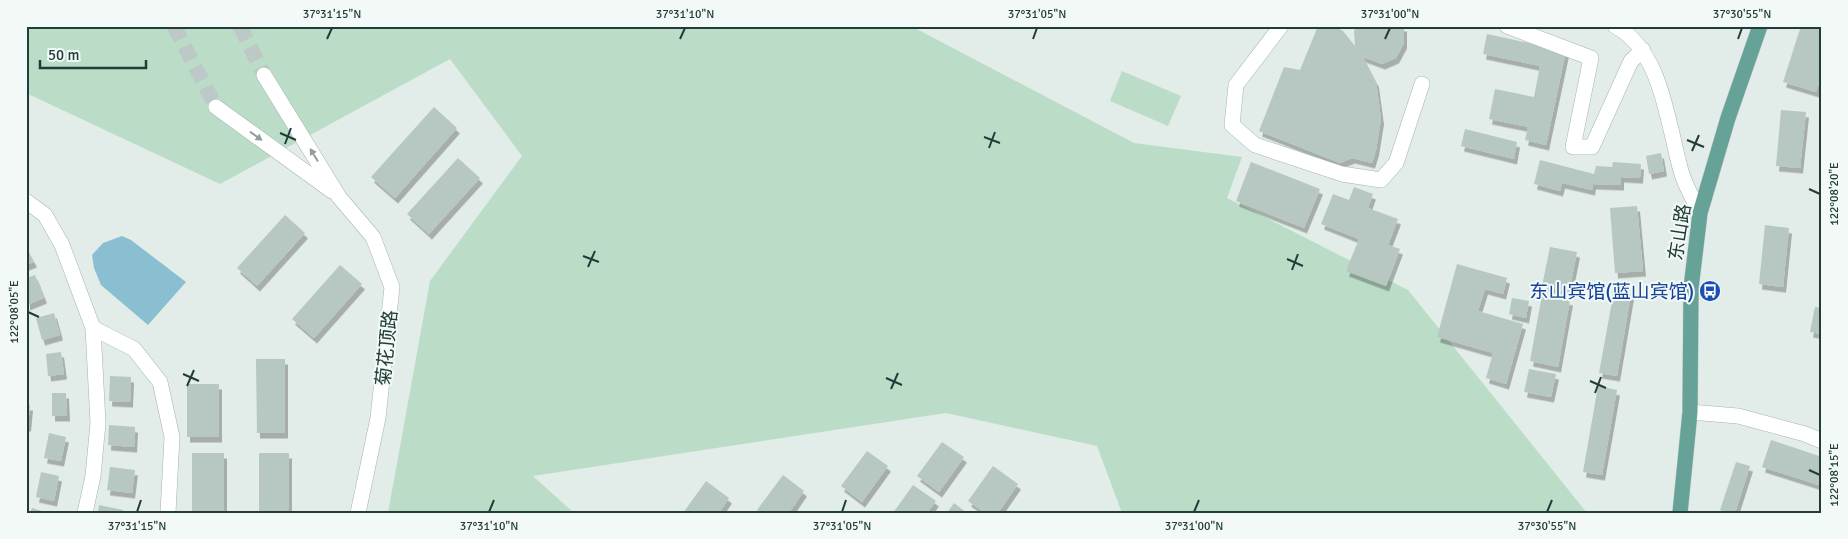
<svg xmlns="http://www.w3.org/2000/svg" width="1848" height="539" viewBox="0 0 1848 539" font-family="Signika,'Noto Sans SC',sans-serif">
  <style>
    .green { fill: #bbddc8 }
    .water { fill: #8abfd1 }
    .building { fill: #b7c7c2; filter: url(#shadow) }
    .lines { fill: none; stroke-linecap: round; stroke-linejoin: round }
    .minor-tunnel { stroke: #bcc9c6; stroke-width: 15; stroke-dasharray: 15 8; stroke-linecap: butt }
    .minor-casing { stroke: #a5b4b1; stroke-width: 16 }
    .major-casing { stroke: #c1c9c8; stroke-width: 16 }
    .minor { stroke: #fff; stroke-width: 15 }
    .major { stroke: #67a298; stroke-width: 15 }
    .oneway { fill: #909e9c }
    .ticks { fill: none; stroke: #223d39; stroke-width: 2 }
    .labels { text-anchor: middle; stroke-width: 4; stroke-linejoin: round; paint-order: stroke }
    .street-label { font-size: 19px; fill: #223d39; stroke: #f2f9f6 }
    .transit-label { font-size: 19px; fill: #164399; stroke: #f2f9f6; text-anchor: end }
    .neatline { fill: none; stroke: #223d39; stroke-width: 2 }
    .ticks-label { font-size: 12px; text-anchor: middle; fill: #223d39 }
  </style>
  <defs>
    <filter id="shadow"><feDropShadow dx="3" dy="5.5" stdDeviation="0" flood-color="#0004"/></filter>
  </defs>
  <rect width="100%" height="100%" fill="#e2ece9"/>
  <path class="green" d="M26,26H911L1134,143L1242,157L1227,198L1408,290L1587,513H1122L1097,446L946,413L533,476L574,513H388L430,281L522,156L450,59L220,184L26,93Z
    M1122,71L1181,96L1168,126L1110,101Z"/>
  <path class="water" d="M122,236L131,240L186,282L148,325L101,285L94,268L92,255L103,243Z"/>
  <path class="building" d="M1318,26H1334L1343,31L1355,46L1354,31L1357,26H1404V43L1396,58L1382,64L1363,57L1376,82L1381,119L1376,150L1372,163L1352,158L1340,163L1259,131L1284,67L1300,70Z
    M1801,26H1822V74L1816,92L1783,82Z
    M1487,34L1566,51L1546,145L1525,140L1528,127L1489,119L1495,89L1534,97L1540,66L1483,54Z
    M434,107L457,128L395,198L371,177Z
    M1781,110L1806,112L1800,168L1776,166Z
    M1465,129L1517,142L1514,159L1461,146Z
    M1661,153L1664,171L1649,174L1646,156Z
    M458,158L480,178L429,234L407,214Z
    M1540,160L1594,174L1596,166L1612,167L1613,162L1641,164L1640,178L1621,177V185L1593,184L1592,190L1562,183L1560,191L1534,184Z
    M1251,162L1320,189L1304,228L1236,201Z
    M1354,187L1373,194L1368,208L1398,219L1388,245L1400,249L1386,286L1346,271L1359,239L1321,224L1333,194L1349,200Z
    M1637,206L1643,271L1615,273L1610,208Z
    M285,215L305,233L257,286L237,268Z
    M1765,225L1789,228L1783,287L1759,284Z
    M26,247L34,262L26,265Z
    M1550,247L1577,252L1569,292L1542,286Z
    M1457,264L1507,278L1503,294L1485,289L1478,311L1523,324L1506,384L1486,378L1493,353L1437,337Z
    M340,265L362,284L314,338L292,319Z
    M35,275L44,298L27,305L26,278Z
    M1614,291L1631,294L1617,376L1599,373Z
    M1542,295L1570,300L1558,367L1530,361Z
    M1512,298L1529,301L1526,318L1509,314Z
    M1815,307L1822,308V334L1810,332Z
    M54,313L60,335L42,340L36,318Z
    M61,352L64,374L48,376L46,354Z
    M256,359H285V433H257Z
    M1529,369L1556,374L1551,397L1524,392Z
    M110,376L131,377L130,402L109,401Z
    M187,384H219V437H187Z
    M1598,386L1617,390L1602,475L1583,472Z
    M52,393H66L67,416H52Z
    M26,405H30L28,426H26Z
    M109,425L135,427L134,447L108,445Z
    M49,433L66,437L61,461L44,458Z
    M1771,440L1822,457V486L1762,467Z
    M942,442L964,457L939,492L917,476Z
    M867,451L888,466L862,502L841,486Z
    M192,453H224V513H192Z
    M259,453H289V513H259Z
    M1736,462L1750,466L1735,513H1729L1720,510Z
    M993,466L1018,484L998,513H985L968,501Z
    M110,467L135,470L132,493L107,490Z
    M41,472L59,476L54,501L36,497Z
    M783,475L804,491L789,513H760L757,510Z
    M706,481L729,498L719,513H683Z
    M913,485L936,501L927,513H893Z
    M954,503L967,513H947Z
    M99,505L123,510V513H98Z
    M32,508L45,512V513H30Z"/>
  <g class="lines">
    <path class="minor-tunnel" d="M174,26L216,107
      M240,26L264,75"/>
    <g class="minor-casing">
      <path id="minor" d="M1281,26L1236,85L1232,125L1255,145L1342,174L1381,180L1396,163L1422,84
        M1507,26L1591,58L1573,147H1592L1631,61L1643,50
        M1615,26C1662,50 1668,126 1681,171C1685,186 1694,200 1700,213
        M264,75L339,197L373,237L392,287L378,418L358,513
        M216,107L332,191
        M26,201L45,215L62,245L93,328L98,423L93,476L85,513
        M93,328L134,349L160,382L172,437L168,513
        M1690,412L1738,416L1805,434L1822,441"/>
    </g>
    <g class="major-casing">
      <path id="major" d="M1680,513L1690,412L1691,288L1700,213L1728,118L1760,26"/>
    </g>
    <use href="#minor" class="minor"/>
    <use href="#major" class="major"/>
  </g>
  <defs><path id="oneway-solid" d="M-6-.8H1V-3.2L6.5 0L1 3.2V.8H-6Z" transform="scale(1.25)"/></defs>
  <g class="oneway">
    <use href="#oneway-solid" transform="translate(256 136) rotate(36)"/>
    <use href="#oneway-solid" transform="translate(314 155) rotate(-122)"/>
  </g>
  <path class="ticks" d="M327,39L332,28M680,39L685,28M1033,39L1037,28M1385,39L1390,28M1738,39L1742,28M280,133L296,140M984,137L1000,143M1687,140L1704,147M285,144L291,128M989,148L995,132M1692,151L1699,135M1809,189L1820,194M583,256L599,262M1287,259L1303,266M588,267L595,251M1292,270L1298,254M28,312L39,317M183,374L199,381M886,378L902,385M1590,381L1606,388M187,386L194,370M891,389L898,373M1595,393L1601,377M1809,470L1820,475M137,512L141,500M489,512L494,500M842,512L846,500M1194,512L1199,500M1547,512L1552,500"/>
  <defs>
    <g id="bus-disc" transform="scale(1.125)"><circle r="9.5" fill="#1a4fb4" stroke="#f2f9f6"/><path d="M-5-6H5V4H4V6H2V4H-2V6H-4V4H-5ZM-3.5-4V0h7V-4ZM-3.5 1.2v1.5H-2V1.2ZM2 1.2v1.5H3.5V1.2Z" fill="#fff"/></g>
  </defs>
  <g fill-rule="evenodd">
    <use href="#bus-disc" x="1710" y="291"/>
  </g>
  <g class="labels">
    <g class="street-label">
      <text transform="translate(1679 232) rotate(-81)" y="7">东山路</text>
      <text transform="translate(386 348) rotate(-84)" y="7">菊花顶路</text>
    </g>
    <g class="transit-label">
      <text x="1694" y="298">东山宾馆(蓝山宾馆)</text>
    </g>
  </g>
  <rect width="1848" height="539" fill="none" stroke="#f2f9f6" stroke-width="55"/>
  <path d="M40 60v8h106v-8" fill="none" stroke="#223d39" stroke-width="2.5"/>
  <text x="48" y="60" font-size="15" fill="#223d39" stroke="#f2f9f6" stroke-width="4" paint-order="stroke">50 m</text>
  <rect x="28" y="28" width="1792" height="484" class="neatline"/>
  <g class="ticks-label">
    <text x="332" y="18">37°31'15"N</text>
    <text x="685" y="18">37°31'10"N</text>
    <text x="1037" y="18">37°31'05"N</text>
    <text x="1390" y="18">37°31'00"N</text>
    <text x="1742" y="18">37°30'55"N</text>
    <text transform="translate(1834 194) rotate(-90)" y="4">122°08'20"E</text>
    <text transform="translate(14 312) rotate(-90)" y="4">122°08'05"E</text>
    <text transform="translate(1834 475) rotate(-90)" y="4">122°08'15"E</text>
    <text x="137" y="530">37°31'15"N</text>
    <text x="489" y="530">37°31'10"N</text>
    <text x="842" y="530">37°31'05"N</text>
    <text x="1194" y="530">37°31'00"N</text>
    <text x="1547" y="530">37°30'55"N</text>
  </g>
</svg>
